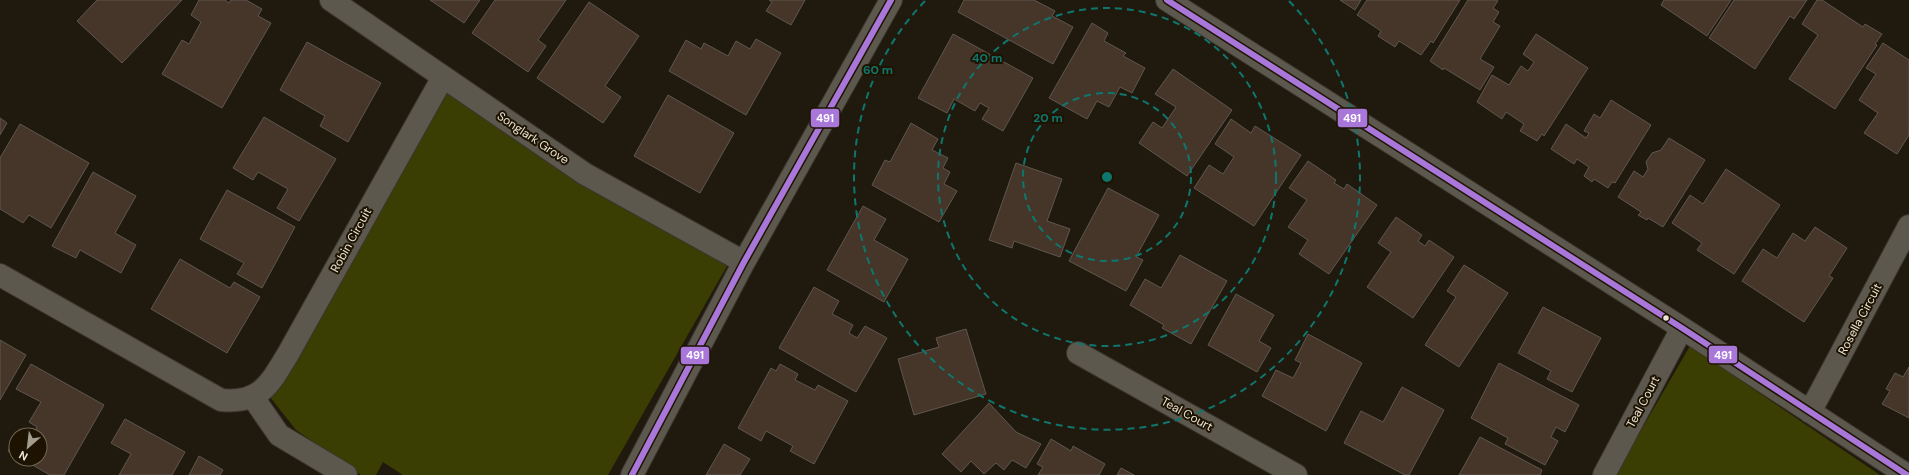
<svg xmlns="http://www.w3.org/2000/svg" width="1909" height="475" viewBox="0 0 1909 475" font-family="'DM Sans',sans-serif">
  <style>
    .green { fill: #3b3e02 }
    .building { fill: #46362a; stroke: #5f574f }
    .lines { fill: none; stroke-linecap: round; stroke-linejoin: round }
    .minor-casing { stroke: #3a362e; stroke-width: 24 }
    .minor { stroke: #5c584e; stroke-width: 22 }
    .bus-1-casing { stroke: #1d1300; stroke-width: 9 }
    .bus-1 { stroke: #a976da; stroke-width: 6 }
    .ring { fill: none; stroke: #0f766e; stroke-width: 2; stroke-dasharray: 7 5 }
    .bus-dot { fill: #eae4d6; stroke: #1d1300; stroke-width: 1.5 }
    .labels { text-anchor: middle; stroke-width: 4; stroke-linejoin: round; paint-order: stroke }
    .street-label { font-size: 12px; fill: #eae4d6; stroke: #1d1300 }
    .centre { fill: #0f766e; stroke: #1d1300; stroke-width: 2 }
    .ring-label { font-size: 12px; text-anchor: middle; font-weight: bold; fill: #0f766e; stroke: #1d1300; stroke-width: 4; stroke-linejoin: round; paint-order: stroke }
    .line-badge { stroke: #1d1300; stroke-width: 1.5 }
    .badge-label { font-size: 11px; text-anchor: middle; font-weight: bold; fill: #fff }
  </style>
  <rect width="100%" height="100%" fill="#1f1a0d"/>
  <path class="green" d="M450,86L585,181L727,266L608,475H403L383,462L376,475H361L296,430L270,397Z
    M1690,346L1880,475H1615Z"/>
  <path class="building" d="M97,0H182L122,63L77,21Z
    M199,0H225L229,3L231,0H246L262,9L258,16L271,23L222,108L162,74L182,40L189,44L201,22L191,15Z
    M430,0H480L464,23Z
    M495,0H566L538,40L546,46L528,72L472,33Z
    M769,0H805L791,25L766,11L772,2Z
    M964,0H1034L1055,11L1052,16L1073,27L1053,64L958,12Z
    M1340,0H1361L1355,10Z
    M1367,0H1460L1433,43L1431,41L1421,55L1399,41L1395,47L1378,36L1381,31L1357,15Z
    M1468,0H1496L1498,1L1493,8L1499,12L1493,22L1500,26L1480,59L1494,67L1480,90L1444,68L1443,70L1430,61Z
    M1664,0H1731L1707,36L1661,5Z
    M1734,0H1807L1794,19L1790,16L1755,69L1709,38Z
    M1817,0H1822L1863,27L1865,24L1882,34L1875,44L1877,45L1835,109L1789,79L1818,35L1802,24Z
    M589,2L639,36L605,86L621,97L603,123L537,78Z
    M1092,23L1108,33L1104,41L1126,53L1123,56L1145,68L1132,93L1120,87L1109,107L1097,101L1087,119L1049,98Z
    M953,34L1033,78L1003,131L982,119L989,108L980,103L975,111L954,99L947,113L918,98Z
    M1536,34L1588,68L1544,136L1542,134L1537,141L1520,131L1524,124L1506,112L1502,119L1477,102L1492,75L1509,85L1521,66L1528,71L1534,62L1523,54Z
    M756,39L781,53L746,115L669,71L686,40L701,49L704,43L728,56L736,41L750,49Z
    M307,42L381,83L348,142L320,126L325,116L280,90Z
    M1883,43L1909,60V135L1897,154L1864,133L1878,113L1859,100L1876,74L1866,68Z
    M1173,69L1232,110L1187,176L1139,143L1153,122L1162,128L1176,107L1155,94Z
    M668,95L734,133L700,193L634,156Z
    M1611,100L1651,125L1615,183L1612,182L1608,188L1594,179L1592,182L1584,176L1589,167L1577,159L1574,164L1551,149L1566,124L1586,138L1589,133L1584,131L1594,114L1600,118Z
    M264,117L336,159L299,221L277,208L288,189L258,172L253,180L233,168Z
    M0,118L7,123L0,135Z
    M1231,119L1251,133L1255,126L1301,155L1254,226L1194,188L1209,165L1223,174L1234,157L1215,144Z
    M911,123L938,139L932,150L948,158L943,168L950,172L944,184L957,191L939,222L872,185L885,160L890,162Z
    M20,124L89,163L51,228L29,215L23,223L0,209V158Z
    M1669,138L1705,160L1663,227L1648,218L1647,220L1638,215L1641,212L1618,197L1634,171L1643,177L1648,169L1646,162L1652,153L1661,150Z
    M1308,161L1336,180L1334,183L1344,189L1347,184L1377,205L1329,274L1299,254L1308,240L1288,227L1307,200L1289,188Z
    M1016,163L1062,179L1047,221L1070,229L1060,257L1014,241L1012,248L989,240Z
    M1726,169L1780,205L1734,274L1697,250L1702,243L1672,223L1690,195L1703,204Z
    M93,172L136,196L115,233L136,245L121,273L80,250L76,258L52,246Z
    M1108,188L1159,215L1136,257L1143,260L1126,291L1069,261Z
    M227,190L295,227L262,288L237,274L244,263L200,239Z
    M863,206L886,219L874,240L908,259L884,302L827,270Z
    M1396,217L1422,235L1418,241L1425,246L1429,240L1454,257L1413,318L1367,287L1391,252L1378,243Z
    M1815,227L1847,248L1829,276L1833,278L1804,322L1742,281L1763,249L1777,258L1793,233L1805,241Z
    M1180,255L1227,281L1191,344L1162,328L1164,325L1130,305L1145,279L1161,288Z
    M180,259L230,288L234,282L260,297L227,353L151,309Z
    M1464,265L1508,293L1459,367L1425,345L1456,297L1447,291Z
    M814,287L839,301L832,314L853,325L849,333L857,338L865,326L887,338L856,392L779,348Z
    M1236,294L1274,315L1259,341L1271,348L1257,372L1208,345Z
    M1543,307L1601,338L1572,392L1547,379L1551,371L1518,353Z
    M966,329L986,394L914,415L898,359L939,347L936,338Z
    M1308,334L1362,363L1326,431L1262,396L1276,370L1293,378L1301,363L1295,360Z
    M0,340L26,355L0,400Z
    M1499,363L1579,405L1565,432L1556,427L1551,437L1558,441L1545,465L1505,444L1508,438L1471,418Z
    M31,364L104,405L64,475H50L22,459H40V435H33L37,427L29,422L41,402L16,389Z
    M780,364L798,374L795,380L815,390L818,385L848,401L814,464L790,451L793,446L766,431L761,441L738,428L771,368L776,371Z
    M1909,367V418L1882,404L1890,391L1886,389L1895,373L1903,377Z
    M1402,387L1444,410L1409,475H1405L1344,443L1361,411L1383,422Z
    M989,403L1016,432L1041,444L1026,468L1012,460L1004,470L996,463L984,474L971,461L961,472L942,454Z
    M125,419L185,452L172,475H119L131,454L111,443Z
    M20,429L30,435H16Z
    M16,436V456L8,451Z
    M1480,437L1542,470L1540,475H1459Z
    M1051,439L1071,451L1073,446L1105,464L1099,475H1038L1043,467L1037,464Z
    M724,444L750,459L740,475H706Z
    M199,456L223,470L220,475H189Z
    M1121,468L1134,475H1117Z"/>
  <g class="lines">
    <g class="minor-casing">
      <path id="minor" d="M331,0L585,174L744,262
        M1167,0L1682,328L1907,475
        M0,275L221,400C260,404 270,384 288,354L443,77
        M1078,353L1296,475
        M252,396L279,435L346,475
        M1810,412L1909,226
        M632,475L744,262L891,0
        M1604,475L1682,328"/>
    </g>
    <use href="#minor" class="minor"/>
    <g class="bus-1-casing">
      <path id="bus-1" d="M1167,0L1682,328L1907,475
        M632,475L744,262L891,0"/>
    </g>
    <use href="#bus-1" class="bus-1"/>
  </g>
  <g class="ring">
    <circle cx="1107" cy="177" r="84"/>
    <circle cx="1107" cy="177" r="169"/>
    <path d="M1289 1A253 253 0 1 1 925 1"/>
  </g>
  <circle class="bus-dot" cx="1666" cy="318" r="3.5"/>
  <g class="labels">
    <g class="street-label">
      <text transform="translate(533 138) rotate(34)" y="4">Songlark Grove</text>
      <text transform="translate(351 240) rotate(-61)" y="4">Robin Circuit</text>
      <text transform="translate(1860 319) rotate(-62)" y="4">Rosella Circuit</text>
      <text transform="translate(1643 402) rotate(-62)" y="4">Teal Court</text>
      <text transform="translate(1187 414) rotate(29)" y="4">Teal Court</text>
    </g>
  </g>
  <circle cx="1107" cy="177" r="6" class="centre"/>
  <g class="ring-label">
    <text x="987" y="62">40 m</text>
    <text x="878" y="74">60 m</text>
    <text x="1048" y="122">20 m</text>
  </g>
  <g class="line-badge">
    <rect x="810" y="108" width="30" height="20" rx="4" fill="#a976da"/>
    <rect x="1337" y="108" width="31" height="20" rx="4" fill="#a976da"/>
    <rect x="1708" y="345" width="30" height="19" rx="4" fill="#a976da"/>
    <rect x="680" y="346" width="30" height="19" rx="4" fill="#a976da"/>
  </g>
  <g class="badge-label">
    <text x="825" y="122">491</text>
    <text x="1352" y="122">491</text>
    <text x="1723" y="359">491</text>
    <text x="695" y="359">491</text>
  </g>
  <g transform="translate(28 447) rotate(208)"><circle r="19" fill="#1d1300" stroke="#6f6756"/>
  <path d="M0-3L7 15L0 10L-7 15Z" fill="#a39d90"/>
  <text y="-6" font-size="11" font-weight="bold" text-anchor="middle" fill="#eae4d6">N</text>
  </g>
</svg>
